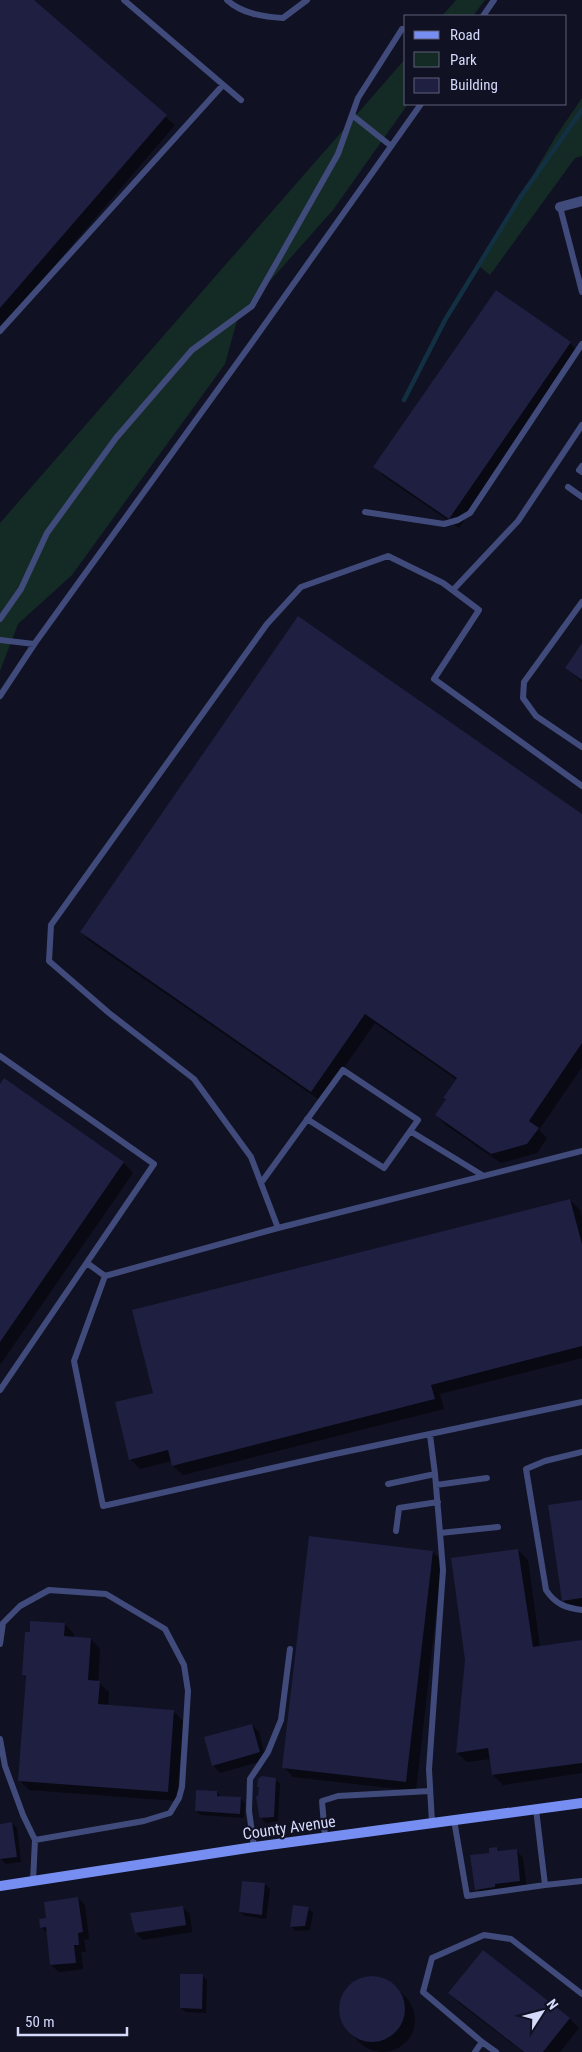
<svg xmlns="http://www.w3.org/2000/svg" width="582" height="2052" viewBox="0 0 582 2052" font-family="'Roboto Condensed',sans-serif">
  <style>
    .green { fill: #142b25 }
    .shadow { fill: #0007 }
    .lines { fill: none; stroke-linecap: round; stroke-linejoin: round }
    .stream { stroke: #133043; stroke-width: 4.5 }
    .building { fill: #1e1f41 }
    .service { stroke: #404b7c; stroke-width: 6 }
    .minor { stroke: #404b7c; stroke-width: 10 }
    .secondary { stroke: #768ef1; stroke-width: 10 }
    .labels { text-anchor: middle; stroke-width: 4; stroke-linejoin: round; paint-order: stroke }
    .street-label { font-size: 16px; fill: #d5d9fb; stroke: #101122 }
  </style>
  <rect width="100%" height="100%" fill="#101122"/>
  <path class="green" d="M456,0H485L473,16H442Z
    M406,58V104H408L333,210L238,317L225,364L72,575L18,624L0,671V523Z
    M582,98V156L575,158L490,275L479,266L556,136Z"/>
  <path class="shadow" d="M0,0H32L175,125L0,329Z
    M570,343L579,353L459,528L385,477L375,467Z
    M582,645V682L566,668Z
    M582,815V1067L539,1130L547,1138L537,1153L501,1163L446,1125L436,1115L457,1080L375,1023L321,1101L91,942L81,932Z
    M4,1080L124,1163L133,1173L0,1365V1087Z
    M570,1200L580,1210L582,1219V1358L440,1394L444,1409L183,1475L173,1466L172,1461L140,1469L130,1459L155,1393Z
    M582,1502V1609L573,1610L563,1601Z
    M518,1550L528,1560L540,1647L582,1642V1773L503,1785L493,1775L490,1759L467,1762L457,1753Z
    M433,1552L442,1561L416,1791L293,1777L284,1767Z
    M65,1624L74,1634V1638L91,1639L100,1649L98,1682L109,1692L108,1706L173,1711L183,1721L177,1801L29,1790L20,1781L27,1679L23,1675Z
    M252,1725L259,1732L266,1760L220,1773L213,1765Z
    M275,1779L280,1784L278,1821L266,1823L261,1818Z
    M217,1792L221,1797L240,1798L245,1803L244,1818L201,1815L196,1811Z
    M12,1823L17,1828L21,1862L6,1864L1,1859L0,1825Z
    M497,1848L501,1852L516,1850L523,1858L527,1888L484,1897L477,1889Z
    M265,1884L270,1889L266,1919L245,1916L240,1912Z
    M78,1898L85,1905L89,1939L84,1940L86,1952H81L83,1969L59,1972L51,1965L48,1934L41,1927L47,1919Z
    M182,1907L190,1914L192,1932L143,1940L136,1933Z
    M308,1908L313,1913L310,1930L296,1931L291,1926Z
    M483,1951L570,2019L579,2028L560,2052H523L459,2003L450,1993Z
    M202,1975L207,1980L206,2013L186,2012L181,2008Z
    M374,1977L384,1979L393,1984L410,2002L414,2012L415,2022L413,2032L408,2040L400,2047L391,2051L381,2052L371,2050L362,2045L345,2027L341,2017L340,2007L342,1997L347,1989L355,1982L364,1978Z"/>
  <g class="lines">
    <path class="stream" d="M404,400L445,320L521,196L582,110"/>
  </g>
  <path class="building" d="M0,0H34L167,115L0,308Z
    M496,290L571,342L449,519L373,467Z
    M298,616L582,814V1043L529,1121L539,1128L527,1144L491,1154L435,1115L446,1099L443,1098L457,1078L365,1014L311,1092L80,932Z
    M582,643V680L565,668Z
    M4,1078L124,1162L0,1342V1084Z
    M570,1199L582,1244V1346L431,1385L435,1399L172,1466L168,1450L129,1460L115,1402L153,1393L132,1310Z
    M582,1500V1598L562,1601L548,1505Z
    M309,1536L433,1551L406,1782L282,1768Z
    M518,1549L533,1647L582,1640V1763L492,1775L488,1748L456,1753L465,1660L451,1558Z
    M30,1621L65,1623L64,1636L91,1638L88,1680L100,1681L98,1704L174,1710L168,1792L18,1781L26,1676L22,1675L25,1632H30Z
    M252,1724L260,1752L212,1766L204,1737Z
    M262,1776L276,1778L274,1817L260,1818L259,1816L256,1796H258L259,1787H257L258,1779Z
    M196,1790L217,1791V1796L241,1797L240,1814L195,1811Z
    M12,1822L17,1857L0,1859V1824Z
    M497,1847L498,1851L517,1849L520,1881L495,1884V1887L475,1890L470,1855L489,1853V1848Z
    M242,1881L265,1883L262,1915L239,1912Z
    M78,1897L83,1932L78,1933L79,1945H74L76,1963L50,1965L46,1927L40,1928L39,1919L46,1918L44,1902Z
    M293,1905L309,1907L305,1926L290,1927Z
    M183,1906L186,1925L135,1933L130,1913Z
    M483,1950L570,2018L543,2052H524L448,1993Z
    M180,1974H203L202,2009L180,2008Z
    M339 2009a33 33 0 1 1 66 0a33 33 0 1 1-66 0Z"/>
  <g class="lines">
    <path class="service" d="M124,0L241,100
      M227,0C242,14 264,17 283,18L307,0
      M483,16L494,0
      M352,115L391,146
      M560,207L582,292
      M0,331L223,85
      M582,466L579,470L582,472
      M568,487L582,497
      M365,512L444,524L458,520L470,513L582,344
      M453,590L518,521L582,425
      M582,602L524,682L523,698L536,716L582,747
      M0,619L21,589L47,533L116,438L192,350L252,306L338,154L358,98L402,29
      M0,640L34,644
      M0,696L35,643L253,341L421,104
      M0,1056L154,1164L0,1390
      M410,1131L482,1175
      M582,1151L278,1228L105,1276L74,1361L103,1506L335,1454L582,1402
      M261,1183L343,1070L418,1120L384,1168L307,1119
      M278,1228L251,1157L194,1079L109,1013L49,961L51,925L267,624L301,587L388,556L443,583L479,610L434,679L582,786
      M87,1263L105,1276
      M430,1435L435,1474L440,1533
      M582,1452L545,1461L526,1469L546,1590C555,1604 566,1608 582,1610
      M388,1484L435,1474
      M436,1485L487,1478
      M396,1531L399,1508L438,1502
      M0,1644L3,1623L20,1606L49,1590L106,1594L165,1629L184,1665L188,1691L182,1787L179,1798L170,1813L144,1821L35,1840
      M0,1739L5,1766L23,1815L35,1840L33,1881
      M454,1820L467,1896L545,1885L536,1809
      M432,1823L429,1769L443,1570L440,1533L498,1527
      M325,1837L322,1801L338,1796L430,1791
      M254,1847L249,1811L250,1779L268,1752L281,1720L290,1649
      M545,1885L582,1881
      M482,2042L423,1992L432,1958L484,1935L511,1939L582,1994
      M475,2052L482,2042L496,2052"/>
    <path class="minor" d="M560,207L582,201"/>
    <path class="secondary" d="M0,1886L254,1847L582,1803"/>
  </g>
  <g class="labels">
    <g class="street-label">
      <text transform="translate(289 1827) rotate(-8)" y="6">County Avenue</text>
    </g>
  </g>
  <rect x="404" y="15" width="162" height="90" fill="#101122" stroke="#5f6179"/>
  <rect x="414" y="31" width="25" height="8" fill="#768ef1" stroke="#5f6179"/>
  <text x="450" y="40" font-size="15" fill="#d5d9fb">Road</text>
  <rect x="414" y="52" width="25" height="15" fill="#142b25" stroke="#5f6179"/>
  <text x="450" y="65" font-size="15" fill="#d5d9fb">Park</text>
  <rect x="414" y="78" width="25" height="15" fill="#1e1f41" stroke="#5f6179"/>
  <text x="450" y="90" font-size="15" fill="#d5d9fb">Building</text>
  <g transform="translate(542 2012) rotate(54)" stroke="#101122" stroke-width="4" paint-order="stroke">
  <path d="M0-4L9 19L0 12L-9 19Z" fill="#d5d9fb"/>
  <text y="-8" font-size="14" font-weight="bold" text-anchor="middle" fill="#d5d9fb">N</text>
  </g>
  <path d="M18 2027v8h109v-8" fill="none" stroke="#d5d9fb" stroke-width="2.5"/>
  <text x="25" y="2027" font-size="15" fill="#d5d9fb" stroke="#101122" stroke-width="4" paint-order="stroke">50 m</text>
</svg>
